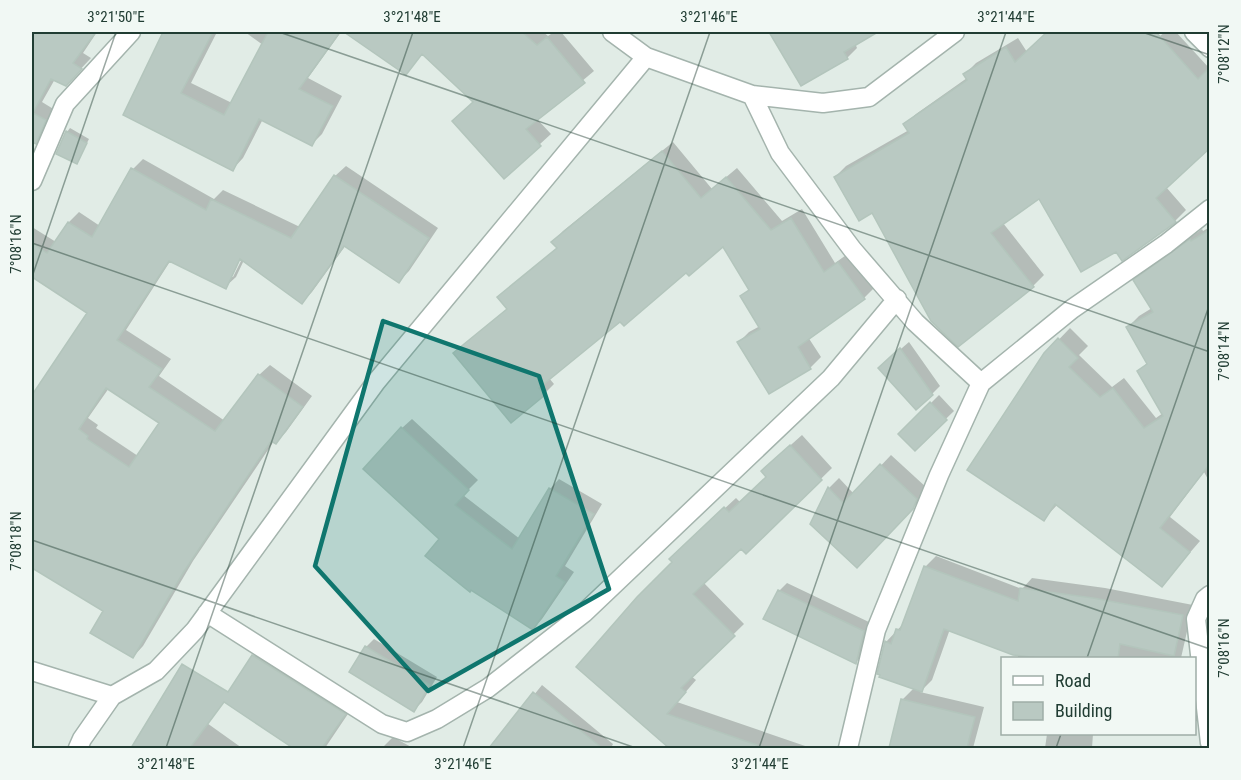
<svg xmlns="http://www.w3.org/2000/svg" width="1241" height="780" viewBox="0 0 1241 780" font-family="'Roboto Condensed',sans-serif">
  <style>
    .shadow { fill: #0003; fill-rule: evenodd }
    .building { fill: #b9c9c2; stroke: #b3c5bc; stroke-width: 1.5; fill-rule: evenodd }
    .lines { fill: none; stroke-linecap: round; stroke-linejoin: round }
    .street-casing { stroke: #a4b4ad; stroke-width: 21 }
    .street { stroke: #fff; stroke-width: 18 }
    .marked { fill: #0f766e; fill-opacity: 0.2; stroke: #0f766e; stroke-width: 4.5; stroke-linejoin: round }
    .ticks { fill: none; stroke: #213d33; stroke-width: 1.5; stroke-opacity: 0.45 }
    .neatline { fill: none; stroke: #213d33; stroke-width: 2 }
    .ticks-label { font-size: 15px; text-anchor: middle; fill: #213d33 }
  </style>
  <rect width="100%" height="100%" fill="#e1ece6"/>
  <path class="shadow" d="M32,32H97L83,53L91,58L76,74L55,79L42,102L55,110L46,132L35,142L32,140Z
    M165,32H217L191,83L232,103L263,45L245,32H341L308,78L342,96L322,134L312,144L263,119L243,158L233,169L125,114Z
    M376,32H543L548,36L554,32H561L594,71L537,119L551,134L504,177L475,101L423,53L406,73L366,45Z
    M771,32H875L855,43L857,48L847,58L802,84Z
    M1048,32H1155L1160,36L1165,32H1176L1210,69V147L1166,187L1186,210L1175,221L1117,250L1040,197L1003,223L1044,275L1033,286L873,211L835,177L846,166L909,130L905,124L916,114L967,78L965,74L976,63L1018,38L1027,52Z
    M70,128L89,139L77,162L67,132Z
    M673,142L712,189L737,168L782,221L802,209L835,263L849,253L874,288L864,298L808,337L821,357L810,368L739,342L749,332L760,326L742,296L750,289L723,245L620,319L549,378L554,384L544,394L455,353L508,308L499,297L558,247L553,242L563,231Z
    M143,159L214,199L223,190L300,227L335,176L346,166L438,228L409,271L399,281L346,245L312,292L302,302L244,260L236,277L225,287L171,260L126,330L171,359L159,376L225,421L259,375L270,365L312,396L286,432L276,442L274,441L193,561L143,646L133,657L105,610L32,566V397L89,312L32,275V227L56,242L69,222L79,212L100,226L133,169ZM242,251L245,253L233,277H230ZM109,388L161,423L138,456L96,428L98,425L88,418Z
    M1210,227V483L1204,472L1170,517L1200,541L1162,585L1058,504L1044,519L1045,354L1070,328L1088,346L1079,355L1112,387L1124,378L1156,418L1163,413L1139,371L1148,362L1128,327L1139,316L1152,308L1135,280L1146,269L1202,229L1203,231Z
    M909,342L940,386L932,394L888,360Z
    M939,395L954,411L915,449L900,434Z
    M412,419L478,480L463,495L520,539L550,489L559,479L602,504L565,566L574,572L542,619L533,629L441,539L402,428Z
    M802,435L832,468L746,552L741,547L703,582L744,624L691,676L696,680L677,702L811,748H671L578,667L679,558L682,548L736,498L741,503L767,477L774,460Z
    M891,455L927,488L923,497L867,555L812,524L829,488L839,478L854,494Z
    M936,556L1022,589L1032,578L1105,588L1193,605L1181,658H1018V654L950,629L932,680L920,692L984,707L973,748H895L902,700L914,688L886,642L904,623L925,567Z
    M787,583L871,623L864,654L856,662L765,619L779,591Z
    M374,639L437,677L422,702L414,710L366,647Z
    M265,644L356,702L325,748H295L224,700L254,656Z
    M1194,665L1207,713L1194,723V715H1197Z
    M542,685L613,744L611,748H491Z
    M169,696L242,748H132L158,707Z
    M1047,734H1093L1092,748H1045Z
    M393,737L413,748H382Z"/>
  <path class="building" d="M32,32H96L73,63L82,69L66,86L51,79L33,113L46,120L36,144L32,142Z
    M163,32H213L181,93L224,115L268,32H340L299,89L333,106L312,146L259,119L233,171L123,115Z
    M344,32H522L537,45L547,37L585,83L526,129L541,146L504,179L452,121L473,102L422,54L406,75Z
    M769,32H878L844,52L848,59L801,86Z
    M1047,32H1156L1198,79L1209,68V149L1156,198L1176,222L1122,261L1116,252L1081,272L1039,199L991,233L1034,287L958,347L931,321L872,213L859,221L834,177L909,133L903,124L967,80L963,74L1006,47L1015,62Z
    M66,131L87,143L77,164L56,154Z
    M662,151L701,198L726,177L771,230L791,218L824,272L838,262L865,299L798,347L811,369L769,394L737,342L760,329L740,296L749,290L723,247L689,276L686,273L624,326L620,322L539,388L545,395L511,423L453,353L507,309L497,297L557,248L551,242Z
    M131,168L206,210L211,199L291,238L334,175L429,238L399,283L344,246L302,304L240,259L226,289L169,261L117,340L162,369L149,387L215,431L258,374L303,407L276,444L271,441L183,573L133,658L90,633L103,611L32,568V395L87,313L32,277V243L47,253L68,222L92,237ZM106,388L159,423L129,467L87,439L88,436L79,429Z
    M1209,230V465L1160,528L1190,552L1162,587L1055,504L1044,521L967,470L1044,353L1058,338L1078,358L1069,367L1100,397L1113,388L1144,428L1163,416L1137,371L1147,364L1126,327L1153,312L1133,280L1190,239L1191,241Z
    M900,348L933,395L916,410L878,368Z
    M930,402L947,420L915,451L898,434Z
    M401,427L469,490L455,505L512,549L549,488L594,514L556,576L565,582L533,630L471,590L470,592L425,556L439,539L363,469Z
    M790,445L822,480L746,554L741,549L693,594L735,636L681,688L686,692L667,714L757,745L756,748H669L576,667L637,597L672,562L669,559L724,507L729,512L766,477L761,471Z
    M880,464L917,499L913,509L857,568L810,524L828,487L843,503Z
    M924,566L1018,601L1020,588L1093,598L1183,615L1174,656L1120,644L1118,658H1039L1013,655L944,629L922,692L879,677L880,675L877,674L885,641L891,644L896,629L900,630Z
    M778,590L864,631L856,664L763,619Z
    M365,646L430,685L414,712L349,672Z
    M252,655L346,714L322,748H293L224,702L190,748H131L182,664L228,692Z
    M533,692L602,748H489Z
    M901,699L975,717L967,748H889Z"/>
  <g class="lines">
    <g class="street-casing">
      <path id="street" d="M612,32L646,57L752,95L823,103L869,97L955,32
        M1194,32L1210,48
        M752,95L780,153L852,249L915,322L981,383
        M32,181L65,104L131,32
        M1210,595L1205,599L1196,619L1210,743
        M207,613L382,724L407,732L437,719L488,688L584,613L831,378L897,299
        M32,671L112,696
        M78,748L82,739L112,696L156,671L195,630L376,382L646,57
        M848,748L876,630L939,475L981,383L1072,309L1166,244L1210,209"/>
    </g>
    <use href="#street" class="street"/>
  </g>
  <path class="marked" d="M383,321L539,376L609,589L428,691L315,566Z"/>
  <path class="ticks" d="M279,32L1210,352M1142,32L1210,55M32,243L1210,649M32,277L116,32M32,540L636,748M1087,658L1210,303M166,748L413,32M463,748L710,32M759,748L1006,32M1056,748L1061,734"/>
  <rect width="1241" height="780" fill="none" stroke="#f1f8f4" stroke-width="66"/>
  <rect x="1001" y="657" width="195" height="78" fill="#f1f8f4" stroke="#9eada7" stroke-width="1.5"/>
  <rect x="1013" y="676" width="30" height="9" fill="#ffffff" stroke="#9eada7" stroke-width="1.5"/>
  <text x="1055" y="687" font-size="18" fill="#213d33">Road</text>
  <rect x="1013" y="702" width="30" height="18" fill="#b9c9c2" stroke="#9eada7" stroke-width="1.5"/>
  <text x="1055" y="717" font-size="18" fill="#213d33">Building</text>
  <rect x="33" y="33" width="1175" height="714" class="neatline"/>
  <g class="ticks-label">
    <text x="116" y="22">3°21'50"E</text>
    <text x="412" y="22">3°21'48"E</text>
    <text x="709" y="22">3°21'46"E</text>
    <text x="1006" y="22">3°21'44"E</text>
    <text transform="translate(1224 54) rotate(-90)" y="5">7°08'12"N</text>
    <text transform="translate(16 244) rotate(-90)" y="5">7°08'16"N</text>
    <text transform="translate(1224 351) rotate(-90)" y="5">7°08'14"N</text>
    <text transform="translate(16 541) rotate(-90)" y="5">7°08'18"N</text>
    <text transform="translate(1224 648) rotate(-90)" y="5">7°08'16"N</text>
    <text x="166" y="769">3°21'48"E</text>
    <text x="463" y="769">3°21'46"E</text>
    <text x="760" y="769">3°21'44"E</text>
  </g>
</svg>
